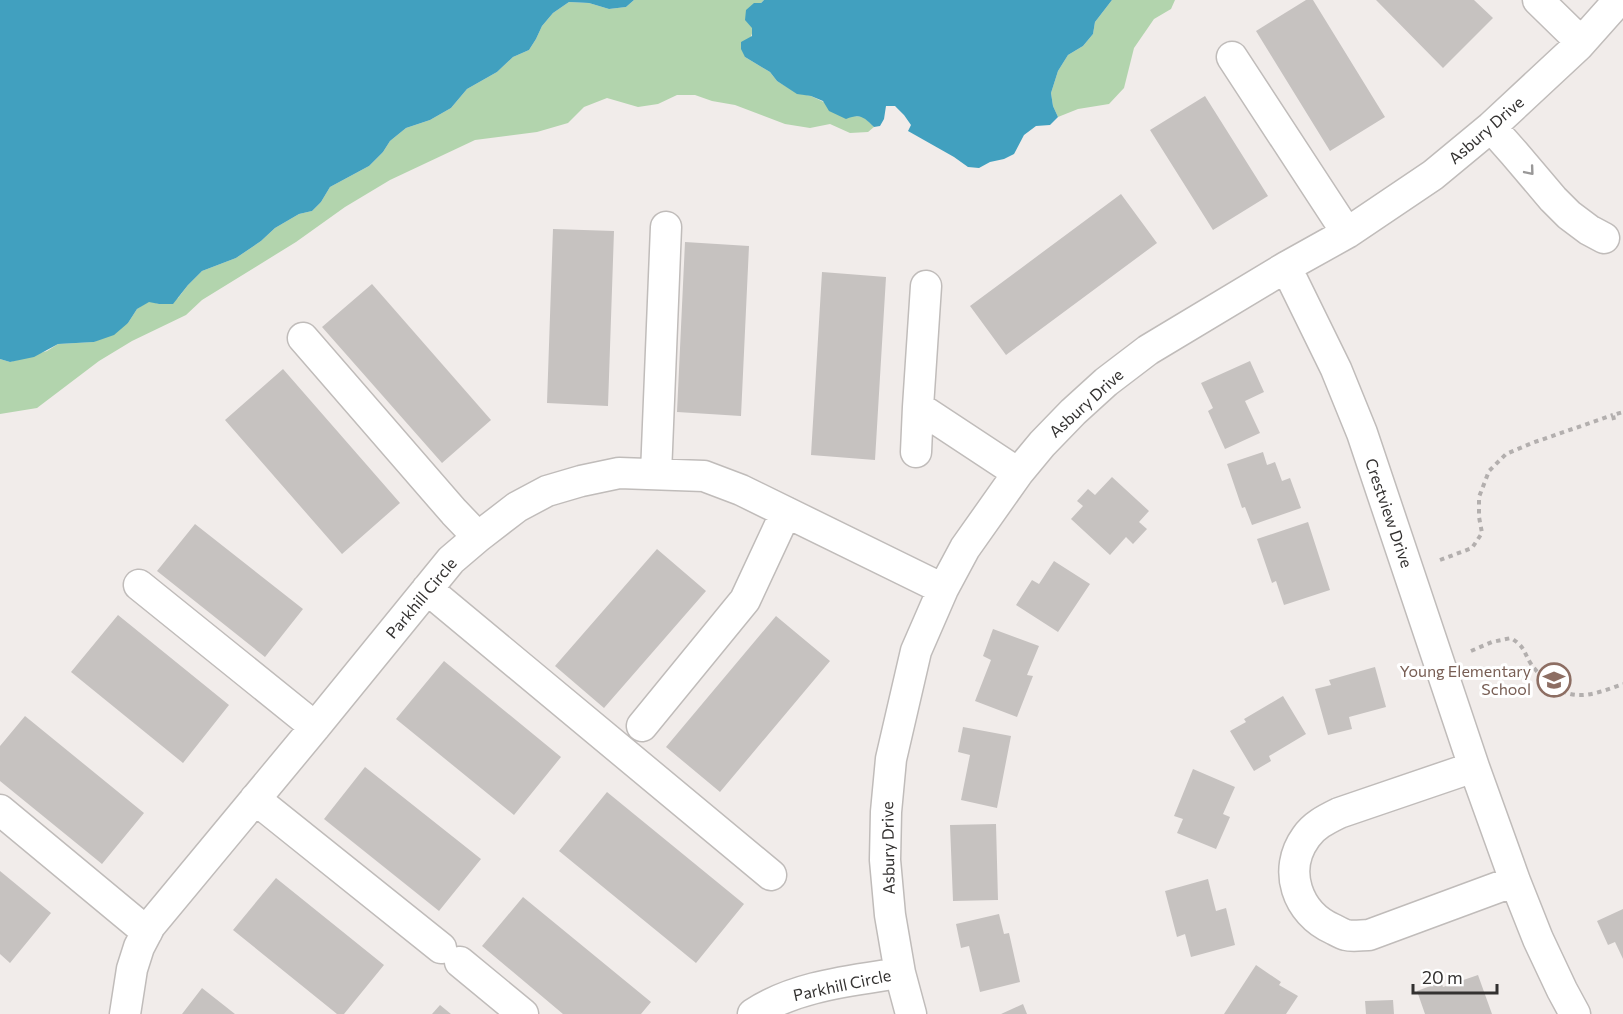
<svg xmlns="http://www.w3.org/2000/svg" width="1623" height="1014" viewBox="0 0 1623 1014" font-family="Commissioner,sans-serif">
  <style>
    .green { fill: #b2d4ad }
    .water { fill: #41a0bf }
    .building { fill: #c6c2c0 }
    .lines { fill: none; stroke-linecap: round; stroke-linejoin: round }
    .minor-casing { stroke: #c0bcba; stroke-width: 33 }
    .path { stroke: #b3afae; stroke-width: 4; stroke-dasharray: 4.5 4.5; stroke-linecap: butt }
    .minor { stroke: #fff; stroke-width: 30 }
    .oneway { stroke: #999898 }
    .labels { text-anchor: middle; stroke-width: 6; stroke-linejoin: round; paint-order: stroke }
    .street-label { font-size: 16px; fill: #333130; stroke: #fff }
    .education-label { font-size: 16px; fill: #785e54; stroke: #fff; text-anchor: end }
  </style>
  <rect width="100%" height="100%" fill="#f1ecea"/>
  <path class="green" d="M634,0H764L761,3L745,57L770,72L777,81L797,93L811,96L853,116L864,117L874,127L868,132L850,133L830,124L810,128L785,124L735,105L712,101L695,95H677L658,104L638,107L607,98L584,107L568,123L537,132L475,140L390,180L345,207L296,242L202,300L186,315L132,341L99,361L37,408L0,414V359L10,362L47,351L58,344L94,342L128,323L137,309L149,301L159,304L178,298L188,285L202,271L236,258L261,241L275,228L299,214L312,211L321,202L330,187L369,166L383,152L390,141L406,128L430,120L451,108L467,89L497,72L513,57L529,50L536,39L542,26L553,13L569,2L589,3L609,9L626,7Z
    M1112,0H1175L1171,9L1154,19L1134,48L1124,88L1109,104L1078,109L1058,117L1053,106L1051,93L1058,71L1068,55L1083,46L1093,34L1095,22Z"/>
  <path class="water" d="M0,0H634L626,7L609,9L589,3L569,2L553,13L542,26L536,39L529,50L513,57L497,72L467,89L451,108L430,120L406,128L390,141L383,152L369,166L330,187L321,202L312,211L299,214L275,228L261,241L236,258L202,271L188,285L173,304H159L149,302L137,309L128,323L114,335L94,342L58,344L34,357L10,362L0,359Z
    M764,0H1112L1095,22L1093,34L1083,46L1068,55L1058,71L1051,93L1053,106L1058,117L1050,125L1036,126L1024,135L1014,154L1004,159L990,162L979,168L968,167L954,157L908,131L911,125L904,115L895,106H886L884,119L880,126L874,127C864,117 860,113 846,119L829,111L823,101L811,96L797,94L777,81L770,72L745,57L741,49V42L752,36V28L745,20L746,10L754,3H761Z"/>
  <path class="building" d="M1306,0H1313L1385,117L1330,151L1256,31Z
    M1376,0H1474L1493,18L1443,68Z
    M1205,96L1268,196L1213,230L1150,130Z
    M1121,194L1157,243L1006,355L970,306Z
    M553,229L614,231L608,406L547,403Z
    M685,242L749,246L741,416L677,412Z
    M822,272L886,277L875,460L811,455Z
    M372,284L491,420L442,463L322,327Z
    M1250,361L1264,392L1245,401L1260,433L1225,449L1208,411L1213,408L1201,383Z
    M283,369L400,503L342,554L225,420Z
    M1263,452L1267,465L1275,462L1282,481L1290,478L1301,508L1252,525L1245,507L1242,508L1227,464Z
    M1112,477L1149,511L1139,522L1147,529L1133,544L1126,537L1110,555L1071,519L1083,506L1077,501L1088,489L1095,495Z
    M1308,522L1330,590L1284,605L1276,581L1272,583L1257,539Z
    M195,524L303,609L265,657L157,571Z
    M657,549L706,591L604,708L555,666Z
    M1054,561L1090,584L1058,632L1016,605L1032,580L1039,584Z
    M118,615L229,705L183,763L71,672Z
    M776,616L830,661L720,792L666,747Z
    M993,629L1039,646L1027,675L1033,676L1017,717L975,701L991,660L983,656Z
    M444,661L561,757L514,815L396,719Z
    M1375,667L1386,707L1349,717L1352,729L1328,735L1315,689L1331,685L1329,680Z
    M1283,696L1306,734L1269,756L1271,761L1254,771L1230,731L1246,722L1244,719Z
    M25,716L144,813L102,864L0,781V746Z
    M963,727L1011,736L997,808L961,800L970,755L958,752Z
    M365,767L481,859L439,911L324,819Z
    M1193,769L1235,787L1223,814L1230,817L1216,849L1177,833L1183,819L1174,816Z
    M607,792L744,904L696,963L559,851Z
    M996,824L998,900L953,901L950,825Z
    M0,871L51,913L10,963L0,954Z
    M276,878L384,965L344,1014H337L233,930Z
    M1208,879L1216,911L1226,908L1235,945L1191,957L1185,934L1177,937L1165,891Z
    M523,897L651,1002L641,1014H563L482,946Z
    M1623,909V959L1615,942L1608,945L1597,921Z
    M999,914L1004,934L1009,933L1020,982L980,992L969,946L961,948L956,924Z
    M1256,965L1281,982L1279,985L1298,996L1286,1014H1224Z
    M1478,975L1492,1014H1425L1417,991L1441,982L1443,987Z
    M202,988L235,1014H182Z
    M1393,1000L1394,1014H1366L1365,1001Z
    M1023,1004L1027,1014H1001Z
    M440,1005L451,1014H432Z"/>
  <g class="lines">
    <g class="minor-casing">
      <path id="minor" d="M1538,0L1581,42
        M1232,57L1347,233
        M1491,127L1514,153L1553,199L1569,215L1589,230L1604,238
        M1286,267L1336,369L1362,433L1474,767L1515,881L1538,939L1562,990L1575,1014
        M926,286L918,407L1018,473
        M303,338L454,512L478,537
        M916,452L918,407
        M656,474L666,227
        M139,585L315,727
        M427,589L771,875
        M642,726L745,600L786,512
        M1474,767L1339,813C1327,819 1314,825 1306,837C1282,870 1297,913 1333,929C1337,931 1342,934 1346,935C1353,937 1362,935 1369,935L1515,881
        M255,799L441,948
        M0,810L147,932
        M460,962L523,1014
        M125,1014L132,969L139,947L150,926L315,727L451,560L478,537L517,507L547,491L581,481L619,473L704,476L741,490L943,589
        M753,1014C795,986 850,981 900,973
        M911,1014L900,973L890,915L885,860L886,812L891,759L916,651L943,589L965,548L1018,473L1042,444L1073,412L1106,382L1148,350L1286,267L1347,233L1433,175L1491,127L1578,46L1619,0"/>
    </g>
    <path class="path" d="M1614,420L1613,415L1623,412
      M1440,560L1472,548L1482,533L1479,517V497L1489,471L1506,454L1532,443L1613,415
      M1471,651L1492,642L1511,638C1525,647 1523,651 1531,664C1541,678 1559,694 1577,695C1592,696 1609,689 1623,684"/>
    <use href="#minor" class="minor"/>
  </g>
  <defs><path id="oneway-chevron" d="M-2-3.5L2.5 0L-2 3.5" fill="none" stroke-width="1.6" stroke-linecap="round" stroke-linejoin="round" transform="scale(1.5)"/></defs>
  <use class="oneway" href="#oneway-chevron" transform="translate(1530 171) rotate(50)"/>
  <defs>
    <g id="school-ring" transform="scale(1.725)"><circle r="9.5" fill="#fff" stroke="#8d6e63" stroke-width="1.5"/><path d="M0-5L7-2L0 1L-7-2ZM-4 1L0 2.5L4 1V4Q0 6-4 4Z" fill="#8d6e63"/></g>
  </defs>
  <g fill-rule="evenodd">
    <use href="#school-ring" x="1554" y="680"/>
  </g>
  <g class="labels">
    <g class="street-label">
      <text transform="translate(1486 130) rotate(-41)" y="6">Asbury Drive</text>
      <text transform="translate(1086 403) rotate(-42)" y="6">Asbury Drive</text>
      <text transform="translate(1389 513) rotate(71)" y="6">Crestview Drive</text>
      <text transform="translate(421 598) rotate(-50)" y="6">Parkhill Circle</text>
      <text transform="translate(888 848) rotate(-91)" y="6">Asbury Drive</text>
      <text transform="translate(842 985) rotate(-12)" y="6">Parkhill Circle</text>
    </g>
    <g class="education-label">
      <text x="1531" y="677">Young Elementary<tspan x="1531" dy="18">School</tspan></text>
    </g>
  </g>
  <path d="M1413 984v9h84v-9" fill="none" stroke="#333130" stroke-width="3"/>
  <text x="1422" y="984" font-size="18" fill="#333130" stroke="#ffffff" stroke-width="4.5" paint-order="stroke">20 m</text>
</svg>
